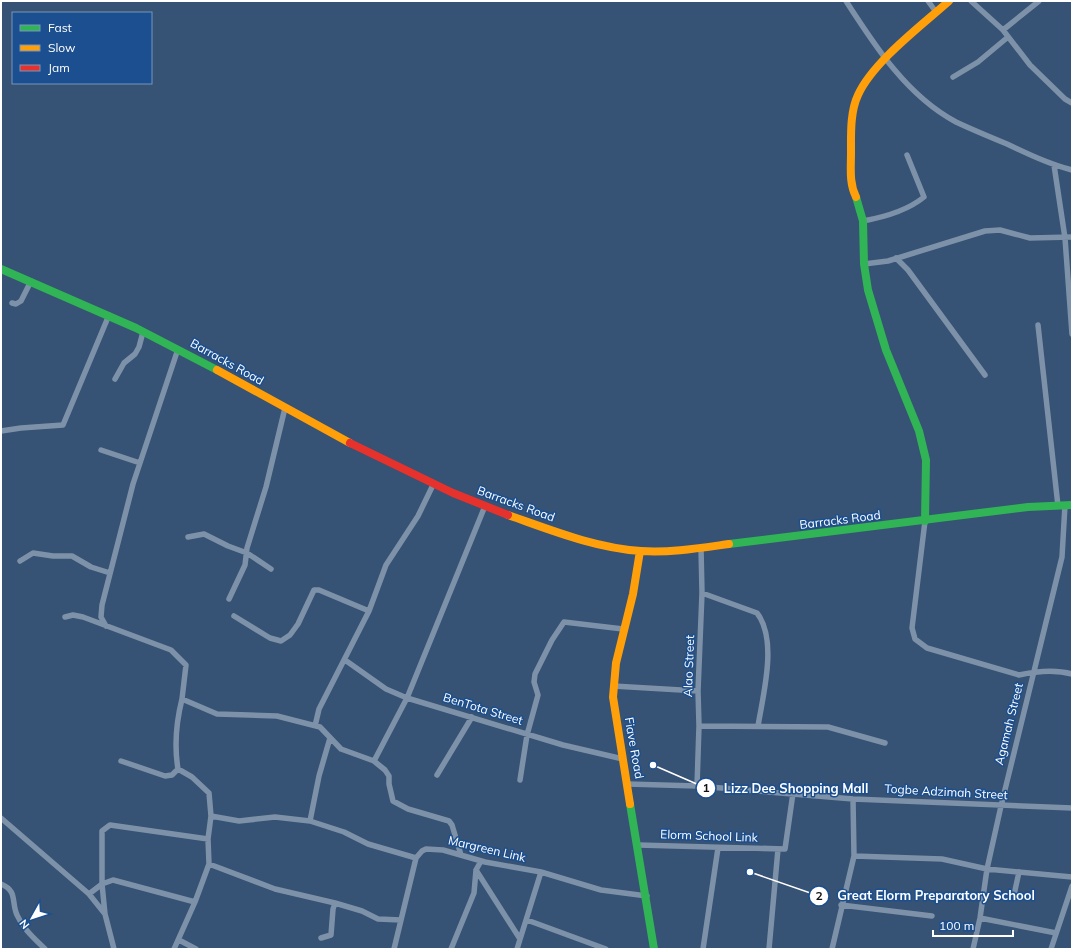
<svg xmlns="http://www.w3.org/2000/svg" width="1073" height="950" viewBox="0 0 1073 950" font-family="Mulish,sans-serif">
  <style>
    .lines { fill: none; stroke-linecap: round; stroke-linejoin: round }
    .street { stroke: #7d92a8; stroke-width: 5.5 }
    .fast { stroke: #30b455; stroke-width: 8 }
    .slow { stroke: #ff9f0a; stroke-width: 8 }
    .jam { stroke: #e5322d; stroke-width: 8 }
    .labels { text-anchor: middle; stroke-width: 3; stroke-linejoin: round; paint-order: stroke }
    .street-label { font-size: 12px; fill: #fff; stroke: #1b4f8f }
    .leader { fill: none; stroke: #fff; stroke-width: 1.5 }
    .callout-dot { fill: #fff; stroke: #1b4f8f; stroke-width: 1.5 }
    .mark-label { font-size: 12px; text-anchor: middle; font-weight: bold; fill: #111 }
    .callout-label { font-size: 13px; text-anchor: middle; font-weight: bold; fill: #fff; stroke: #1b4f8f; stroke-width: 3; stroke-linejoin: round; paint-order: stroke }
  </style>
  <rect width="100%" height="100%" fill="#365274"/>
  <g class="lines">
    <path class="street" d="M846,1C875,46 907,96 956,122C973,130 990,137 1007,144C1028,154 1049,164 1072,170
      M928,1L936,12
      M971,1L1003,30L1030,65L1065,99L1072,103
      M1003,30L1039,1
      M953,77L978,62L1008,37
      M1054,165L1065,238L1072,334
      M863,221C885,217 907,211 924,197L907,155
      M896,258L908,270L985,375
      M864,264L888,261L985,231L1000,230L1030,238L1072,237
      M12,303L16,304L21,301L31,281
      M1038,325L1058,506
      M115,379L124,363L135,354L139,347L143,332
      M1,431L21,428L63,425L109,315
      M101,450L140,463
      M925,521L912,628L915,639L927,648L1019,675C1037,671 1054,669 1072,674
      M188,537L204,534L228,546L247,553L271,569
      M20,561L33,553L53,556H72L91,567L110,573
      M702,593L757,613C778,640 763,695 758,726
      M229,599L245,565L247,548L266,487L285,408
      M234,616L270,638L281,641L290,635L298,624L314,590H319L369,611
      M65,617L73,615L83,617L171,650L186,665L182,699
      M106,626L101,617L102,605L133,484L178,349
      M345,660L386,689L407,698L563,745L623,759
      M613,686L698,691
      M315,726L319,709L369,611L386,565L418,516L433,485
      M699,726L828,727L885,743
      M121,761L165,776L172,775L178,769
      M374,761L407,698L485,506
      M437,775L472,717
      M520,780L527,735L538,695L534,682L535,674L552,640L564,622L623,629
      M627,784L697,786L853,799L1072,808
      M697,786L699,726L698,691L702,593L701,548
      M211,816L239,821L275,817L310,821L344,832L368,844L416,858
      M1,818L89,894L105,914L114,949
      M310,821L319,776L330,738
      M638,845L785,849L793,793
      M854,856L942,859L987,869L1072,877
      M209,864L275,889L335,903L362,911L378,919L401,920
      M476,870L520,939
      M1,884C18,891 11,902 17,915C23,929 35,939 45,949
      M89,894L102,884L113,880L195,902
      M1014,895L1019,872
      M841,905L932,916
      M105,914L102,884V831L110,825L208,839
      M980,918L1056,933
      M527,920L606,949
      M321,938L331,935L333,909L335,903
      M179,940L196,949
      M174,949L195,902L209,864L208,839L211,816L209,793L192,777L178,769C174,745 176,723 182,699L217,714L277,716L320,727L341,749L374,761L385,770L389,776V784L393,801L408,809L449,821L452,825L461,855
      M394,949L416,858L422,851L426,849L443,850L485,862L541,872L601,890L647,896
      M451,949L474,893L476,870L481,861
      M517,949L541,872
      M703,949L718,848
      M769,949L778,849
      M832,949L854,856L853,799
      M973,949L980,918L987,869L1001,806L1062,557L1065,505
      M1051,949L1072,886"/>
    <path class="fast" d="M856,197L863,221L864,264L868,290L886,350L919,431L926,460L925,521
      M1,269L136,328L217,370
      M729,544L1028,507L1072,505
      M630,804L654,949"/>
    <path class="slow" d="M856,197C849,183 851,168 851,153C851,134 850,112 858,95C873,62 921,26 949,1
      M217,370L350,443
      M508,515C551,530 595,548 641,551C670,553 700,548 729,544
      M630,804L613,697L616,663L633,594L640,551"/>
    <path class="jam" d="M350,443L453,493L508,515"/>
  </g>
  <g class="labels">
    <g class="street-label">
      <text transform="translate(227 362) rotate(29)" y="4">Barracks Road</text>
      <text transform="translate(516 504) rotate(20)" y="4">Barracks Road</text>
      <text transform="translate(840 520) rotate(-7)" y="4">Barracks Road</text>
      <text transform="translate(689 666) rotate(-88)" y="4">Alao Street</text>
      <text transform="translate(483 709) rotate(17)" y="4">BenTota Street</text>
      <text transform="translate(1009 724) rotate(-76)" y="4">Agamah Street</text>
      <text transform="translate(634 748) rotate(80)" y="4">Fiave Road</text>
      <text transform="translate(946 792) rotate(3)" y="4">Togbe Adzimah Street</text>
      <text transform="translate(709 836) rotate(2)" y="4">Elorm School Link</text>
      <text transform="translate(487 849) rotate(13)" y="4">Margreen Link</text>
    </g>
  </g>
  <path class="leader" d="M653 765L706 788M750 872L819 896"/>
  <g class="callout-dot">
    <circle cx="653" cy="765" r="4"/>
    <circle cx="750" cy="872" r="4"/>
    <circle cx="706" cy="788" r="10"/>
    <circle cx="819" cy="896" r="10"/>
  </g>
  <g class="mark-label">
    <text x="706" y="792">1</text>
    <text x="819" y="900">2</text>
  </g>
  <g class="callout-label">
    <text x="796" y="793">Lizz Dee Shopping Mall</text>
    <text x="936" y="900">Great Elorm Preparatory School</text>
  </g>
  <rect width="1073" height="950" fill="none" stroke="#ffffff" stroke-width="4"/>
  <rect x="12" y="12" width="140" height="72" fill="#1b4f8f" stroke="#7695bc"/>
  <rect x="20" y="25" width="20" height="6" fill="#30b455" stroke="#7695bc"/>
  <text x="48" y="32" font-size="12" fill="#ffffff">Fast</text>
  <rect x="20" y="45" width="20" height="6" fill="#ff9f0a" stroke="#7695bc"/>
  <text x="48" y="52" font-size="12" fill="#ffffff">Slow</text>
  <rect x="20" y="65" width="20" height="6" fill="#e5322d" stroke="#7695bc"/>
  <text x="48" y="72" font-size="12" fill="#ffffff">Jam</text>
  <g transform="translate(32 918) rotate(231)" stroke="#1b4f8f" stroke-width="3" paint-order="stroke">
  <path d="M0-3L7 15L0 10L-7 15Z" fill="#ffffff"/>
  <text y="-6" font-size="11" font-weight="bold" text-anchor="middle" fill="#ffffff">N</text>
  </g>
  <path d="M933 930v6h80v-6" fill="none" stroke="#ffffff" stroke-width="2"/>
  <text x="939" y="930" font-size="12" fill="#ffffff" stroke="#1b4f8f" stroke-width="3" paint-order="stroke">100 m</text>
</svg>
